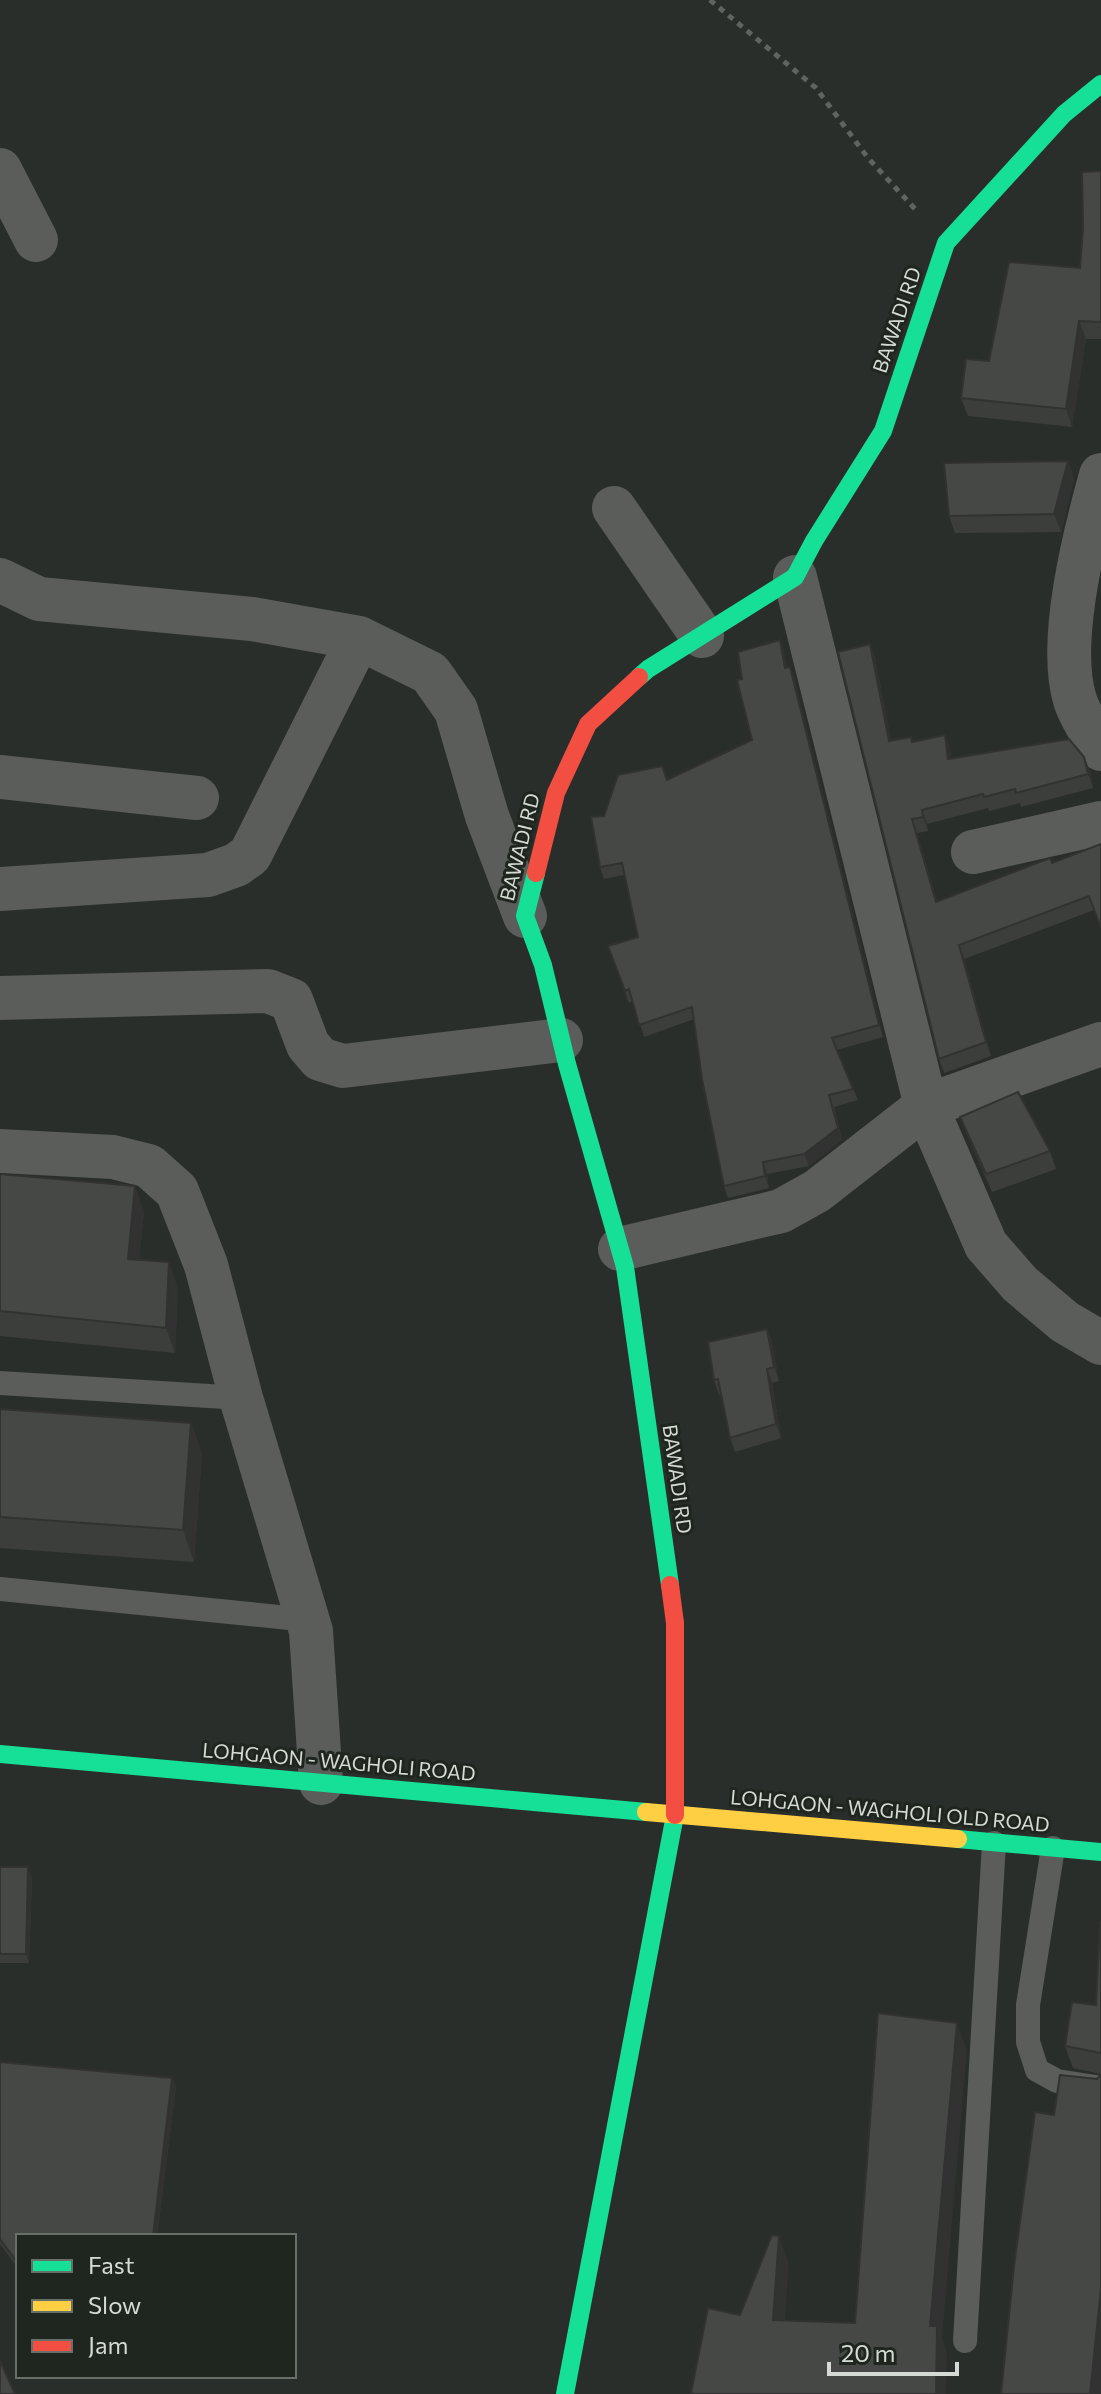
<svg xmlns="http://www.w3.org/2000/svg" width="1101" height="2394" viewBox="0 0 1101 2394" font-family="Commissioner,sans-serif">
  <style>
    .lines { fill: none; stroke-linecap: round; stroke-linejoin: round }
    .path { stroke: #606460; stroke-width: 5; stroke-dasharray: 6 6; stroke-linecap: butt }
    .lane { stroke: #5a5d5a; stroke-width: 24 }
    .street { stroke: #5a5d5a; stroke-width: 44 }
    .fast { stroke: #16e098; stroke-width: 18 }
    .slow { stroke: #ffcf43; stroke-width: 18 }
    .jam { stroke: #f24e42; stroke-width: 18 }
    .wall { fill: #3c3e3c }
    .shaded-wall { fill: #313231 }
    .building { fill: #464846; stroke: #313231; stroke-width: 2 }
    .labels { text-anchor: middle; stroke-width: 6; stroke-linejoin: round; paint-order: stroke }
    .street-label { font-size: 20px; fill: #d5dad5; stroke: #1f261f }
  </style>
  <rect width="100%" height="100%" fill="#2a2e2a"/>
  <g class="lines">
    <path class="path" d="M710,0L816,88L868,158L916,210"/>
    <path class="lane" d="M0,1383L241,1398
      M0,1589L309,1620
      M1053,1848L1028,2005V2042L1037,2070L1057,2081L1101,2088
      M965,2341L994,1843"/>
    <path class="street" d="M0,170L36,240
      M1101,475C1085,533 1057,642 1075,700C1080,717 1093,734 1101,749
      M614,508L702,636
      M795,577L926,1106L986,1245L1020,1284L1065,1322L1101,1343
      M0,580L39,599L252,619L359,638L430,673L456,710L487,816L525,916
      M0,777L197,798
      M973,852L1101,823
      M0,889L208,875L236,865L250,855L359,638
      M0,998L268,991L291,1000L308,1045L320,1059L343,1066L561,1040
      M0,1151L113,1157L149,1166L177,1191L206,1265L241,1398L311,1631L321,1783
      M620,1249L781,1211L817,1191L926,1106L1101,1044"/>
    <path class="fast" d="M639,677L648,669L795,577L814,541L883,431L946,243L1064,114L1101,84
      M536,873L525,916L543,965L567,1064L625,1267L670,1585
      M0,1754L646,1812
      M958,1839L1101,1852
      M565,2394L675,1815"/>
    <path class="slow" d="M646,1812L958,1839"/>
    <path class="jam" d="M536,873L556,793L588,724L639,677
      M670,1585L675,1623V1815"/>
  </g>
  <path class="wall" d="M1101,171V339H1086L1072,427L968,416L961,398L989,361L1080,268Z
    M1068,461L1074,479L1061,532L955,533L949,516Z
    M780,640L784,652L787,667H790L794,678L883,1037L837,1050L858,1100L834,1107L842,1140L809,1166L767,1174L769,1188L728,1198L724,1186L694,1019L644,1037L633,1001L629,1003L608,946L638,937L624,875L604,879L600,867L604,816L667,780L752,740L742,679Z
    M870,644L875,658L891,740L913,741L945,735L950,749L951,759L1084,757L1090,771L1093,788L1021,807L1020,803L989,811L988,808L927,824L928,831L917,833L937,901L1052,863L1101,844L1094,910L964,959L991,1056L944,1073L939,1059Z
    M960,1117L1050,1151L1056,1169L992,1192L967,1135Z
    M0,1174L144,1211L139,1260L178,1288L175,1353L0,1336Z
    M767,1329L772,1343L779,1381L772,1383L781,1438L735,1452L730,1438L721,1394L719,1395L714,1380Z
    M0,1409L191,1423L202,1454L194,1562L0,1548Z
    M0,1867L32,1877L29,1963H0Z
    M1101,1923V2074L1073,2068L1065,2046L1096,2005Z
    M0,2062L172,2078L176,2087L157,2236H18V2268L0,2244Z"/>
  <path class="shaded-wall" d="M1079,321L1086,339L1072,427L1066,409Z
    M1068,461L1074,479L1061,532L1054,514Z
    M780,640L784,652L790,680L785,668Z
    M870,644L875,658L894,755L889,741Z
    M790,667L794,678L883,1037L879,1025Z
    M945,735L950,749L953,773L948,759Z
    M1084,757L1090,771L1093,788L1088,774Z
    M922,810L927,824L928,831L923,817Z
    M912,819L917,833L941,916L936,902Z
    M959,945L964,959L991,1056L986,1042Z
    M829,1095L842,1140L809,1166L804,1154Z
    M763,1162L767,1174L769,1188L765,1176Z
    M135,1186L144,1211L137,1285L128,1259Z
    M169,1262L178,1288L175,1353L166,1328Z
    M767,1329L772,1343L779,1381L774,1367Z
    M767,1369L772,1383L781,1438L776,1424Z
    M191,1423L202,1454L194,1562L183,1530Z
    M28,1867L32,1877L29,1963L26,1954Z
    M957,2023L967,2050L942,2337L947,2353L946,2394H936L930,2326Z
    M172,2078L176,2087L157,2236H153Z
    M779,2236L789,2264L783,2348L773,2320Z
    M1101,2288V2394H1090Z"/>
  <path class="building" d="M1101,171V322L1079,321L1066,409L961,398L966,359L989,361L1009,262L1080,268L1083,228L1082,172Z
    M1068,461L1054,514L949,516L944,463Z
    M780,640L785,668L790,667L879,1025L832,1038L853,1089L829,1095L838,1128L804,1154L763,1162L765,1176L724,1186L702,1079L692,1007L639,1025L629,989L625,991L608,946L638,937L622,863L600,867L591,817L604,816L618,775L662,766L667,780L752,740L737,680L742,679L738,652Z
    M870,644L889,741L911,737L912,742L945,735L948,759L1069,739L1084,757L1088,774L1016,793L1015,789L984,797L983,794L922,810L923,817L912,819L936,902L1050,858L1052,863L1101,844V928L1089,896L959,945L986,1042L939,1059L838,652Z
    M1018,1092L1050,1151L986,1174L960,1117Z
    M0,1174L135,1186L128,1259L169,1262L166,1328L0,1311Z
    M767,1329L774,1367L767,1369L776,1424L730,1438L718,1379L714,1380L708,1342Z
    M0,1409L191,1423L183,1530L0,1517Z
    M0,1867H28L26,1954H0Z
    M1100,1923H1101V2053L1065,2046L1072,2002L1096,2005Z
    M878,2013L957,2023L930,2326H937L936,2394H695L691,2393L708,2308L740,2315L772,2235L779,2236L773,2320L855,2323Z
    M0,2062L172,2078L153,2236H18V2263L0,2239Z
    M1060,2075L1097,2079L1101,2075V2288L1090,2394H1001L1014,2266L1035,2112L1054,2115Z
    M0,2361L15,2394H0Z"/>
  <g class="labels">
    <g class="street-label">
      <text transform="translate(897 320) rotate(-71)" y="7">BAWADI RD</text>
      <text transform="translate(520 847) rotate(-76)" y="7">BAWADI RD</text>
      <text transform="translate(677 1479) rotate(82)" y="7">BAWADI RD</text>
      <text transform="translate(339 1762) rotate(5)" y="7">LOHGAON - WAGHOLI ROAD</text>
      <text transform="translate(890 1811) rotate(5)" y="7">LOHGAON - WAGHOLI OLD ROAD</text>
    </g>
  </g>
  <rect x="16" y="2234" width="280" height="144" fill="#1f261f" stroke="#686e68" stroke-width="2"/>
  <rect x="32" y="2260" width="40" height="12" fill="#16e098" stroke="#686e68" stroke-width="2"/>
  <text x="88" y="2274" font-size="24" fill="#d5dad5">Fast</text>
  <rect x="32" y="2300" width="40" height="12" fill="#ffcf43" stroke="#686e68" stroke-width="2"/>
  <text x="88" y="2314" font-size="24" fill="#d5dad5">Slow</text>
  <rect x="32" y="2340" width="40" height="12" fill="#f24e42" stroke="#686e68" stroke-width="2"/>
  <text x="88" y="2354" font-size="24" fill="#d5dad5">Jam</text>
  <path d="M829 2362v12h128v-12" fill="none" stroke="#d5dad5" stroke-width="4"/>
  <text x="841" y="2362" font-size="24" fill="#d5dad5" stroke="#1f261f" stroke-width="6" paint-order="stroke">20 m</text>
</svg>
